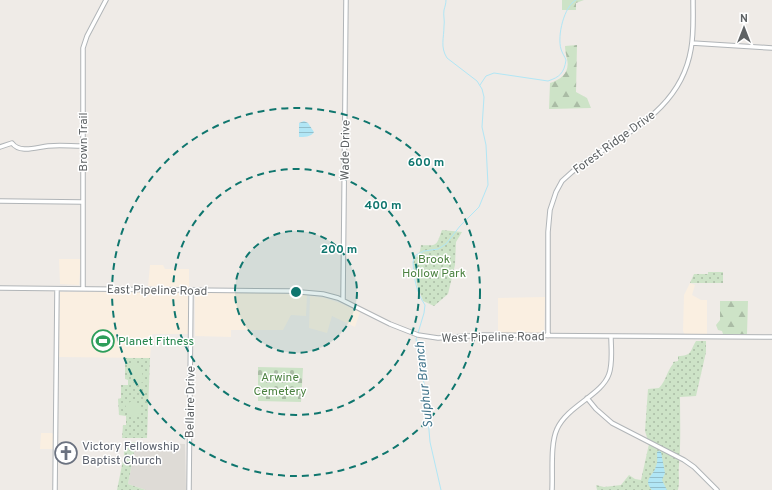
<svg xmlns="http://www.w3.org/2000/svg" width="772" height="490" viewBox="0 0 772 490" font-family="Overpass,sans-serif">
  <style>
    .commercial { fill: #faefe1 }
    .education { fill: #dedbd6 }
    .grass { fill: url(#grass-dots) }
    .forest { fill: url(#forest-firs) }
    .cemetery { fill: url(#cemetery-stones) }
    .garden { fill: #cde3c7 }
    .water { fill: url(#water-rules) }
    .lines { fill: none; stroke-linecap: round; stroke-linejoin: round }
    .stream { stroke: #b1e6f5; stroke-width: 1 }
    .secondary-casing { stroke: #b1b5b8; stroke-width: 5.5 }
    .secondary { stroke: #fff; stroke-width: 3.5 }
    .ring { fill: none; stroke: #0f766e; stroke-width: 2; stroke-dasharray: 7 5 }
    .labels { text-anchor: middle; stroke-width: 3; stroke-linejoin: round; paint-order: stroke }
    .street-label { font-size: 12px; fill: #5f6365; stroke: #fff }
    .park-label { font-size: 12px; fill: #4c8241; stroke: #fff }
    .leisure-label { font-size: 12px; fill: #27864d; stroke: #fff; text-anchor: start }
    .worship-label { font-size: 12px; fill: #5b616d; stroke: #fff; text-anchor: start }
    .water-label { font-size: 13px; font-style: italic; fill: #45778d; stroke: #fff }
    .centre { fill: #0f766e; stroke: #fff; stroke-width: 2 }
    .ring-label { font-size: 12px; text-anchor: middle; font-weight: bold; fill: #0f766e; stroke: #fff; stroke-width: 3; stroke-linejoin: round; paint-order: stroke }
  </style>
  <defs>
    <pattern id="grass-dots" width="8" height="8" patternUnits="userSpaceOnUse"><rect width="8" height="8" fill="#cde3c7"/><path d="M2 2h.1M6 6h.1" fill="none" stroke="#aabca5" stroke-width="1.8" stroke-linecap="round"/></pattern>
    <pattern id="forest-firs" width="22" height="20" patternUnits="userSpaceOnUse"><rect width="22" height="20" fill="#cde3c7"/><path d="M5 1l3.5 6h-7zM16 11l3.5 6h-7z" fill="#aabca5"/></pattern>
    <pattern id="cemetery-stones" width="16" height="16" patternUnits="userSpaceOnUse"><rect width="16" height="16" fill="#cde3c7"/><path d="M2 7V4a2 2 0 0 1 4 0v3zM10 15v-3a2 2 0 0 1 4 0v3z" fill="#aabca5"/></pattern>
    <pattern id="water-rules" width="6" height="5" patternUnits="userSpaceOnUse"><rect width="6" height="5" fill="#b1e6f5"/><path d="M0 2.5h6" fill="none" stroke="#93beca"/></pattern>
  </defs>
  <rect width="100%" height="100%" fill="#efebe7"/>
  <path class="commercial" d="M59,259H81L79,285L60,284Z
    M150,265H163L165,269H189V287L148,286Z
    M690,283L695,285L692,295L701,300H707V334L685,335L683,331L684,295Z
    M60,292H189L188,334H152L150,358L59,357Z
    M195,293H277L307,295L306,316L291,315L283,330H231V337L195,336Z
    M310,296L325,298L340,303L360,312L355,327L332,316L327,333L309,328Z
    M545,297L544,334L498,333V298Z
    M41,433H52L53,434L54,449H40Z"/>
  <path class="education" d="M136,442L185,444L186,490H146L128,484Z"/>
  <path class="grass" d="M442,230L462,232L456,242L455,265L448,294L434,306L423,301L417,285L413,262L420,251L421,245C438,246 436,246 442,230Z
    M708,272H723V283H690L694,274H708Z
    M696,341H706V352L696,396L680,397C680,420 681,442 679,465C678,474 680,482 678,490H597L596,485L604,487L621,485L629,475L635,479L641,480L649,444L645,431L648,389L659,388C666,381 667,371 673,364V362L678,361V356C692,356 690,351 696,341Z
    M125,358H150L147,438H122L123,425H126V416L119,415L118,399L121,398V385H128V380L125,379Z
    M124,442H136L128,484L146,490H117L124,455Z"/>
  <path class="forest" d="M562,0H584L576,3V10H562Z
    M577,45L576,92L587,98L591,108L549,109L550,83C562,79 570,72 567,59C566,54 565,50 565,46Z
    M720,301H748L747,334H723L722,331L718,330L716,325L720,320Z"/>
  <path class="cemetery" d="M258,367L303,368L301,402L258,401Z"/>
  <path class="garden" d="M140,363L144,382L134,384L130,365Z
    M135,399L142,412L132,418L125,405Z"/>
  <path class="water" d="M304,121L308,123L314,132C311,137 304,137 299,137V123Z
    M659,451L661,452L665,473L662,480L667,490H652C642,479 654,476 656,466C658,462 657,457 657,452Z"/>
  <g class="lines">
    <path class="stream" d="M480,85L486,76L494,73L548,81C560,77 564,73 566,60C565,57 562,53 561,49C557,36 564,6 576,0
      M418,333L424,313L425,305C416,292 414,278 413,262L416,255L424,251L438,249L446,244L460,226L479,207L488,185L486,145L482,127L484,97L482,89L477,81L447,58C440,47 444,38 444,26C445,21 443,15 444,10C445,6 446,4 446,0
      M417,336L416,339L426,395L430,442L441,490"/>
    <g class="secondary-casing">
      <path id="secondary" d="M692,43L772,48
        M0,147L12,143C20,154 37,147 48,146C59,145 71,146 82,146
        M0,201L82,202
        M0,288L289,291L323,294L338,298L390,324L418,335L438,338L483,335L772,337
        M83,289V48L87,36L106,0
        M343,300L346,0
        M548,336V232L550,210L556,192L562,181L572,172C618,135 680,115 691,49C694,33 693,16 693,0
        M587,398L596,409L612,423L684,460L694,467L717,490
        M55,490L57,289
        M189,490L191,290
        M552,490C553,473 550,444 557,429C567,406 602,395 609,374C613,363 611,348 611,337"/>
    </g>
    <use href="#secondary" class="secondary"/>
  </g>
  <circle cx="296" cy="292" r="61" fill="#0f766e" fill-opacity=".12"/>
  <g class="ring">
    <circle cx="296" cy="292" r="61"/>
    <circle cx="296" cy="292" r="123"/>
    <circle cx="296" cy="292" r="184"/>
  </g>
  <defs>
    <g id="stadium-ring" transform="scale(1.15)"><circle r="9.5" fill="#fff" stroke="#2e9e5b" stroke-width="1.5"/><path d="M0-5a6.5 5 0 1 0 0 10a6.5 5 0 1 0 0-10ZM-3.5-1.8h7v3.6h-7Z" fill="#2e9e5b"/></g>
    <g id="church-ring" transform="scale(1.15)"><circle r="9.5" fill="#fff" stroke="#6b7280" stroke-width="1.5"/><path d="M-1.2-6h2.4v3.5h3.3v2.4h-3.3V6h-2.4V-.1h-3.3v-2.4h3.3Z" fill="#6b7280"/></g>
  </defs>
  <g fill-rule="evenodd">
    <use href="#stadium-ring" x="103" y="341"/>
    <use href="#church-ring" x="66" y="453"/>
  </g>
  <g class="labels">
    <g class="street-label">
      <text transform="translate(83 142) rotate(-90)" y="4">Brown Trail</text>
      <text transform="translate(614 142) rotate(-36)" y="4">Forest Ridge Drive</text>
      <text transform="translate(345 150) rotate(-89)" y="4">Wade Drive</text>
      <text transform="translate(157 290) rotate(1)" y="4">East Pipeline Road</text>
      <text transform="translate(493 337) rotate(-1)" y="4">West Pipeline Road</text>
      <text transform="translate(190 402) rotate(-89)" y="4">Bellaire Drive</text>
    </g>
    <g class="park-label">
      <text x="434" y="263">Brook<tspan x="434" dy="14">Hollow Park</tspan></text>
      <text x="280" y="381">Arwine<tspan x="280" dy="14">Cemetery</tspan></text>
    </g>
    <g class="leisure-label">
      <text x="118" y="345">Planet Fitness</text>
    </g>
    <g class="worship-label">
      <text x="82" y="450">Victory Fellowship<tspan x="82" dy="14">Baptist Church</tspan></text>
    </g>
    <g class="water-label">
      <text transform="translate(423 385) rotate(-96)" y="5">Sulphur Branch</text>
    </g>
  </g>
  <circle cx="296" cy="292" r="6" class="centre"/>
  <g class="ring-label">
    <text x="426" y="166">600 m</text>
    <text x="383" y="209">400 m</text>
    <text x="339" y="253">200 m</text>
  </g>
  <g transform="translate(744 28)" stroke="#ffffff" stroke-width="3" paint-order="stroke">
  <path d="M0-3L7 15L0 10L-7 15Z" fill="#5f6365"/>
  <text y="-6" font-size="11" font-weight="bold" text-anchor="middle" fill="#5f6365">N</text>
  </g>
</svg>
